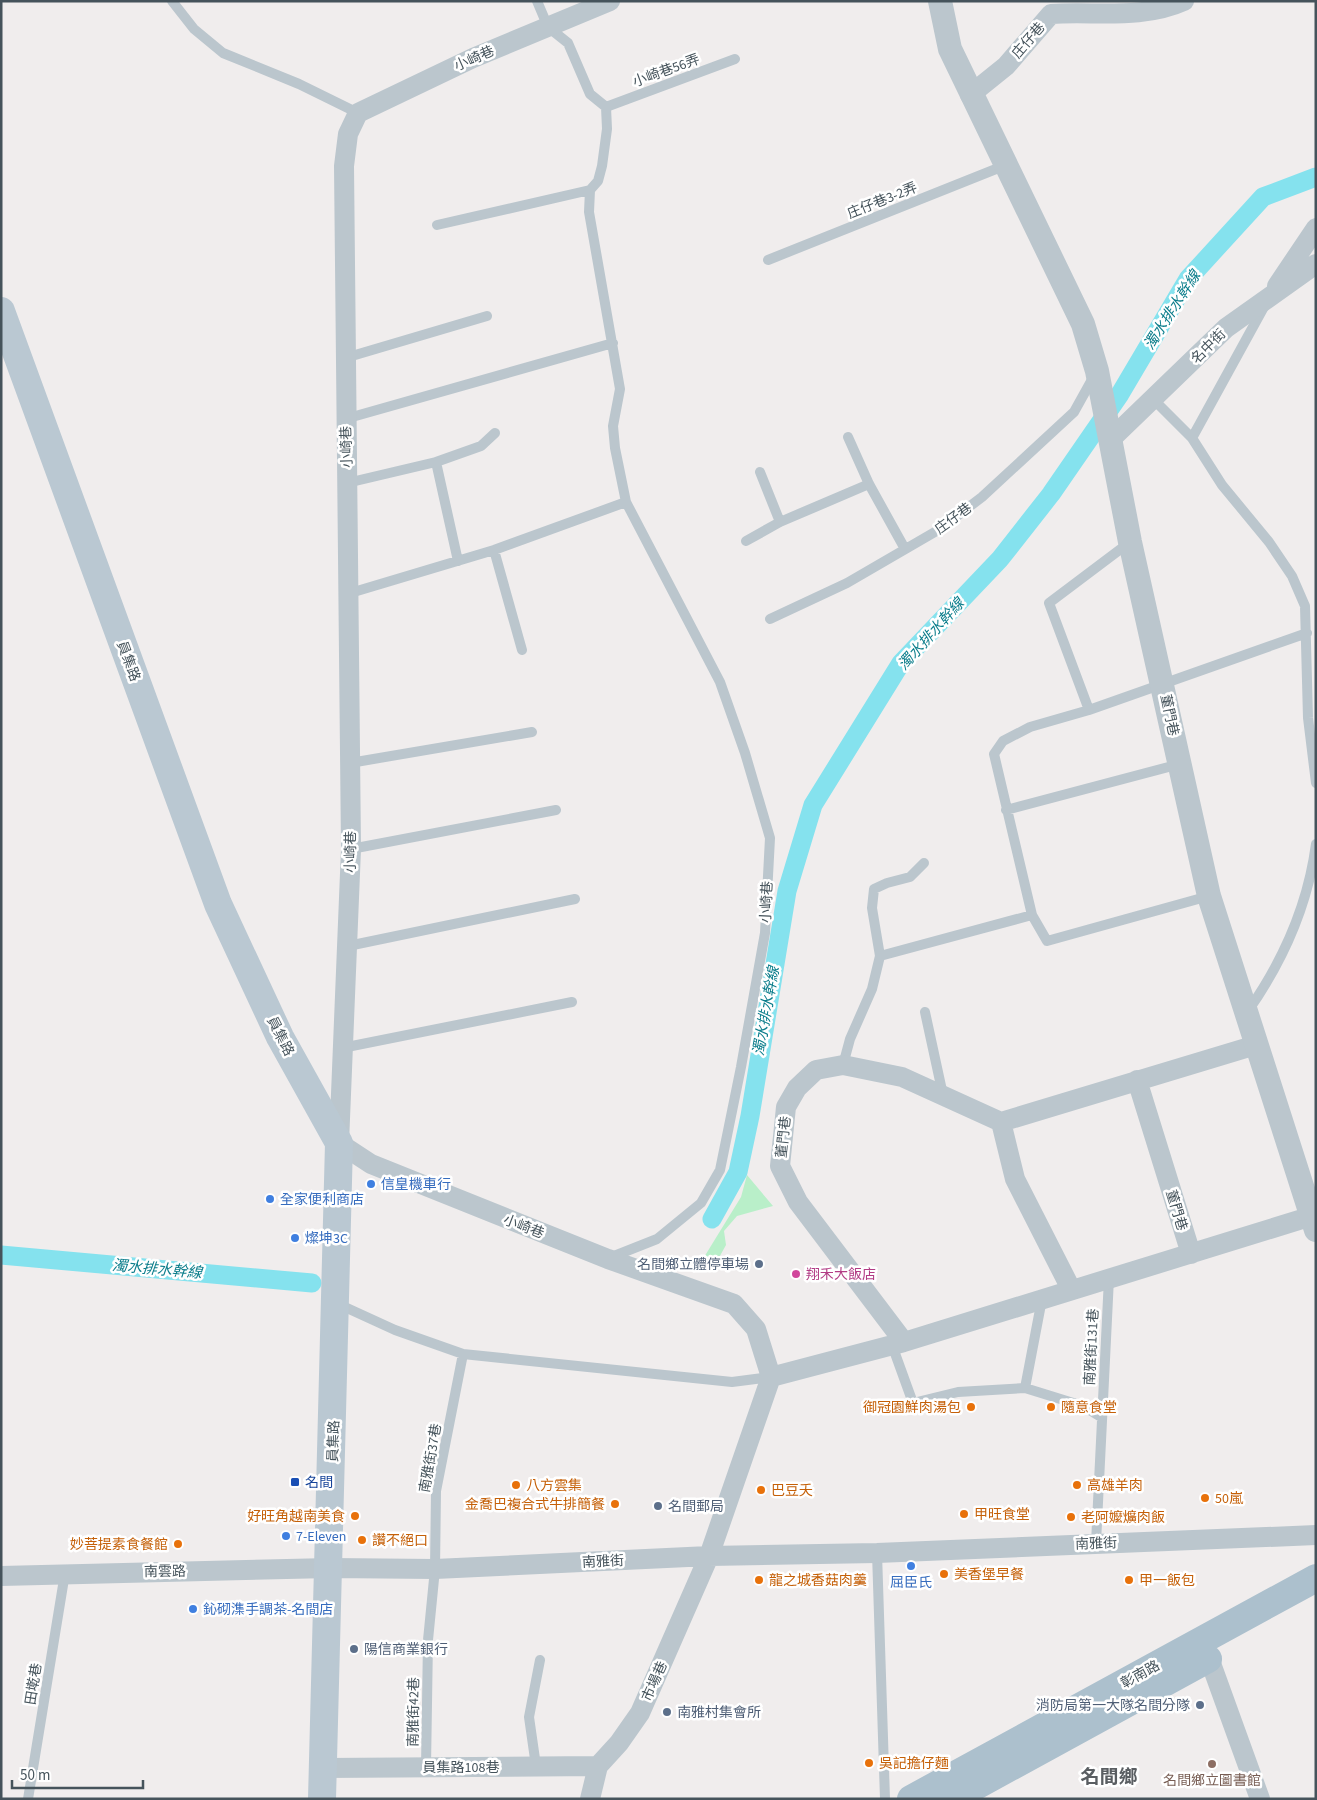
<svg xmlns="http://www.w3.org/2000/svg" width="1317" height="1800" viewBox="0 0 1317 1800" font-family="'Source Sans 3','Noto Sans TC',sans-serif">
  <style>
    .green { fill: #b9efc9 }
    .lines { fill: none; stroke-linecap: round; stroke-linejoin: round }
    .canal { stroke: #85e2ee; stroke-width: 19 }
    .service { stroke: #bbc6cd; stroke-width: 10 }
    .minor { stroke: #bbc6cd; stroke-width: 20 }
    .tertiary { stroke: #bbc6cd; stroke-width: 24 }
    .secondary { stroke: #bac8d2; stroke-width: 28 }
    .primary { stroke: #acc0cd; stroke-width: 28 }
    .shop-dot { fill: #3f7fe0; stroke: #fff; stroke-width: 2 }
    .service-dot { fill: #5c6f8a; stroke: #fff; stroke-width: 2 }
    .hotel-dot { fill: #d1479c; stroke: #fff; stroke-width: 2 }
    .food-dot { fill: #e8710a; stroke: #fff; stroke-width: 2 }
    .transit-dot { fill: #1a4fb4; stroke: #fff; stroke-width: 2 }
    .education-dot { fill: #8d6e63; stroke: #fff; stroke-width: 2 }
    .labels { text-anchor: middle; stroke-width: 5; stroke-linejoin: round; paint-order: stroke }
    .street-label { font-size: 14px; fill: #45535b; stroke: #fff }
    .shop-label { font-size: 14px; fill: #366cbe; stroke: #fff; text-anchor: start }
    .service-label { font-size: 14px; fill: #4e5e75; stroke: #fff; text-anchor: start }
    .hotel-label { font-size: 14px; fill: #b23c85; stroke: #fff; text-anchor: start }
    .food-label { font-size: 14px; fill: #c56008; stroke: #fff; text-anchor: start }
    .transit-label { font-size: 14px; fill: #164399; stroke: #fff; text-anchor: start }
    .education-label { font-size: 14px; fill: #785e54; stroke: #fff }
    .water-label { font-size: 15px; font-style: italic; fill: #0b7d8b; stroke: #fff }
    .district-label { font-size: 19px; font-weight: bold; fill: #5a5e62; stroke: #fff }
  </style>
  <rect width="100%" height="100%" fill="#f0eded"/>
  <path class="green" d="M747,1175L773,1206L737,1216L724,1231L726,1245L711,1272L698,1267L741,1197Z"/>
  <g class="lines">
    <path class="canal" d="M712,1219L738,1172L750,1116L787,891L813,805L901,663L1000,559L1051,494L1120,394L1188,279L1263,197L1316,177
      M1,1255L312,1283"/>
    <path class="service" d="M172,1L194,29L223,53L299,84L358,113
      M537,1L548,27L568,43L590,94L606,107L607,129L602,166L598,181L590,190L589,212L620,389L613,426L615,448L626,502L720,682L745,753L770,838L765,933L741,1067L720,1170L701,1203L657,1239L609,1258
      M606,107L735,59
      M437,225L590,190
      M768,260L1006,165
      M345,358L487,316
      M1154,400L1192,438L1222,485L1269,542L1292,576L1305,606L1308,718L1316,783
      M345,419L613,343
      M848,437L869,484L905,549
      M1192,438L1265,305
      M436,462L481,446L495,433
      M760,472L780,522
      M347,483L436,462L458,561
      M746,541L780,522L869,484
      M494,550L522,650
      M347,594L494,550L626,502
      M770,619L847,583L940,529L982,497L1074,412L1094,376
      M1089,710L1049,603L1130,542
      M350,763L532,732
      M1006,810L1180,764
      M351,849L556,810
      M1209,896L1047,941L1032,915L994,754L1003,741L1030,727L1089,710L1307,633
      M348,946L575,899
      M880,956L1032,915
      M1248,1011C1283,961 1308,905 1316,844
      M925,1012L943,1095
      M342,1048L572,1002
      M843,1065L850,1039L872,989L880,956L872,908L874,889L887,883L910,877L924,863
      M336,1303L395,1330L463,1354L732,1382L771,1377
      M892,1345L913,1403L958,1392L1025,1388L1083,1406L1101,1417
      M1025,1388L1042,1299
      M1096,1543L1109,1278
      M877,1553L885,1799
      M536,1766L529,1717L540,1660
      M426,1767L428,1640L435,1569L436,1491L463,1354
      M28,1799L65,1573"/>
    <path class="minor" d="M610,1L473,58L358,113L348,134L344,166L351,849L339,1143L371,1164L608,1259L734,1304L756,1329L771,1377
      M970,95L1006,66L1051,14C1095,11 1142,20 1184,1
      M1277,286L1316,228
      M1110,440L1226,328L1316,264
      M1137,1080L1191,1254
      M1001,1122L1015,1179L1071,1289
      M904,1342L798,1202L780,1166L786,1107L797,1088L816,1070L843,1065L902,1077L1001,1122L1256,1045
      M771,1377L904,1342L1312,1216
      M1,1576L330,1568L435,1569L709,1556L877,1553L1316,1535
      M1209,1658L1260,1799
      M324,1768L598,1766
      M590,1799L598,1766L619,1743L640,1713L709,1556L771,1377"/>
    <path class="tertiary" d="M940,1L950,49L1083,324L1097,371L1130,542L1209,896L1316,1230"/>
    <path class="secondary" d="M1,311L218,904L280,1037L339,1143L322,1799"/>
    <path class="primary" d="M911,1799L1316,1578
      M952,1799L1208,1659"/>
  </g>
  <g class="shop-dot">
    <circle cx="371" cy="1184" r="5"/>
    <circle cx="270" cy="1199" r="5"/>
    <circle cx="295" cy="1238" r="5"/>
    <circle cx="286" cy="1536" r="5"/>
    <circle cx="911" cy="1566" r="5"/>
    <circle cx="193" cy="1609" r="5"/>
  </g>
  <g class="service-dot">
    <circle cx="759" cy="1264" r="5"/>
    <circle cx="658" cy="1506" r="5"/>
    <circle cx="354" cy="1649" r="5"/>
    <circle cx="1200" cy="1705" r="5"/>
    <circle cx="667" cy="1712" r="5"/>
  </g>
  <circle class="hotel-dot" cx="796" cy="1274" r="5"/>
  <g class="food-dot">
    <circle cx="971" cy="1407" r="5"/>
    <circle cx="1051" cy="1407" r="5"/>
    <circle cx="516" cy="1485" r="5"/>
    <circle cx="1077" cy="1485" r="5"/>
    <circle cx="761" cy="1490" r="5"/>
    <circle cx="1205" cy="1498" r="5"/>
    <circle cx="615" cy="1504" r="5"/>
    <circle cx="964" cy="1514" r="5"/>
    <circle cx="355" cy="1516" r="5"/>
    <circle cx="1071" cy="1517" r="5"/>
    <circle cx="362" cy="1540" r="5"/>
    <circle cx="178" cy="1544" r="5"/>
    <circle cx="944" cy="1574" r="5"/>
    <circle cx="759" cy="1580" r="5"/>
    <circle cx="1129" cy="1580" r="5"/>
    <circle cx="869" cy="1763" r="5"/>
  </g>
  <rect class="transit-dot" x="290" y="1477" width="10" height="10" rx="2.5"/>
  <circle class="education-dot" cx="1212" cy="1764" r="5"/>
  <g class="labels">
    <g class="street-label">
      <text transform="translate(1028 40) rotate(-49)" y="5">庄仔巷</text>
      <text transform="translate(474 58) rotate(-24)" y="5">小崎巷</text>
      <text transform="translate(666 70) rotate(-20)" y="5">小崎巷56弄</text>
      <text transform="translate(882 200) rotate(-22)" y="5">庄仔巷3-2弄</text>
      <text transform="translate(1208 346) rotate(-45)" y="5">名中街</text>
      <text transform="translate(346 447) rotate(-92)" y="5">小崎巷</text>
      <text transform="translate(953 518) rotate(-36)" y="5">庄仔巷</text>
      <text transform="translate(129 661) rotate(70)" y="5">員集路</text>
      <text transform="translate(1170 715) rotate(78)" y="5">董門巷</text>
      <text transform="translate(350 852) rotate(-89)" y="5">小崎巷</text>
      <text transform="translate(766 902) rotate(-87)" y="5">小崎巷</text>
      <text transform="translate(281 1036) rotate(63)" y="5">員集路</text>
      <text transform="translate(783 1137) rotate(-84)" y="5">董門巷</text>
      <text transform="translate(1177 1210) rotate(73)" y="5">董門巷</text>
      <text transform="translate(524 1226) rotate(21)" y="5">小崎巷</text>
      <text transform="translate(1091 1347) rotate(-87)" y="5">南雅街131巷</text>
      <text transform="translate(333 1441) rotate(-88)" y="5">員集路</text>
      <text transform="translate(430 1458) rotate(-80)" y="5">南雅街37巷</text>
      <text transform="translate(1096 1543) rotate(-2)" y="5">南雅街</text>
      <text transform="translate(603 1561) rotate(-3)" y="5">南雅街</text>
      <text transform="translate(165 1571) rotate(-1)" y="5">南雲路</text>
      <text transform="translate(1140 1674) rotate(-29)" y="5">彰南路</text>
      <text transform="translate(654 1681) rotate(-66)" y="5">市場巷</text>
      <text transform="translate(33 1684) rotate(-81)" y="5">田墘巷</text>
      <text transform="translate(413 1712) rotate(-89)" y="5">南雅街42巷</text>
      <text x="461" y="1772">員集路108巷</text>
    </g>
    <g class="shop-label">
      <text x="381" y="1189">信皇機車行</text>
      <text x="280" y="1204">全家便利商店</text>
      <text x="305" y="1243">燦坤3C</text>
      <text x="296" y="1541">7-Eleven</text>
      <text x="911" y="1587" text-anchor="middle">屈臣氏</text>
      <text x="203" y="1614">鈊砌潗手調茶-名間店</text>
    </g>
    <g class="service-label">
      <text x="749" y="1269" text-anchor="end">名間鄉立體停車場</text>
      <text x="668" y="1511">名間郵局</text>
      <text x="364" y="1654">陽信商業銀行</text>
      <text x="1190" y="1710" text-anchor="end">消防局第一大隊名間分隊</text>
      <text x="677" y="1717">南雅村集會所</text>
    </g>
    <g class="hotel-label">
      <text x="806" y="1279">翔禾大飯店</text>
    </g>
    <g class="food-label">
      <text x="961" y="1412" text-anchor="end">御冠園鮮肉湯包</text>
      <text x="1061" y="1412">隨意食堂</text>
      <text x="526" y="1490">八方雲集</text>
      <text x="1087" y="1490">高雄羊肉</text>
      <text x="771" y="1495">巴豆夭</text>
      <text x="1215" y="1503">50嵐</text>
      <text x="605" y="1509" text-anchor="end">金喬巴複合式牛排簡餐</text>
      <text x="974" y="1519">甲旺食堂</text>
      <text x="345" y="1521" text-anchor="end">好旺角越南美食</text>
      <text x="1081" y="1522">老阿嬤爌肉飯</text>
      <text x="372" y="1545">讚不絕口</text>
      <text x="168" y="1549" text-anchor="end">妙菩提素食餐館</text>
      <text x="954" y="1579">美香堡早餐</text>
      <text x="769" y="1585">龍之城香菇肉羹</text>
      <text x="1139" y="1585">甲一飯包</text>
      <text x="879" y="1768">吳記擔仔麵</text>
    </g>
    <g class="transit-label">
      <text x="305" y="1487">名間</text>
    </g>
    <g class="education-label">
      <text x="1212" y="1785">名間鄉立圖書館</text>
    </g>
    <g class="water-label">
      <text transform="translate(1172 310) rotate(-57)" y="5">濁水排水幹線</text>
      <text transform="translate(931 634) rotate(-48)" y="5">濁水排水幹線</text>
      <text transform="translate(766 1011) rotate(-80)" y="5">濁水排水幹線</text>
      <text transform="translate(157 1269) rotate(5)" y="5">濁水排水幹線</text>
    </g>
    <g class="district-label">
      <text x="1109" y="1783">名間鄉</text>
    </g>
  </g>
  <rect width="1317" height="1800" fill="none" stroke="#45535b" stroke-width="5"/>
  <path d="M12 1780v8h131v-8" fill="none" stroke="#45535b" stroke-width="2.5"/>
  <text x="20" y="1780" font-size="15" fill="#45535b" stroke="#ffffff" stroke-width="4" paint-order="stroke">50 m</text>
</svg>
